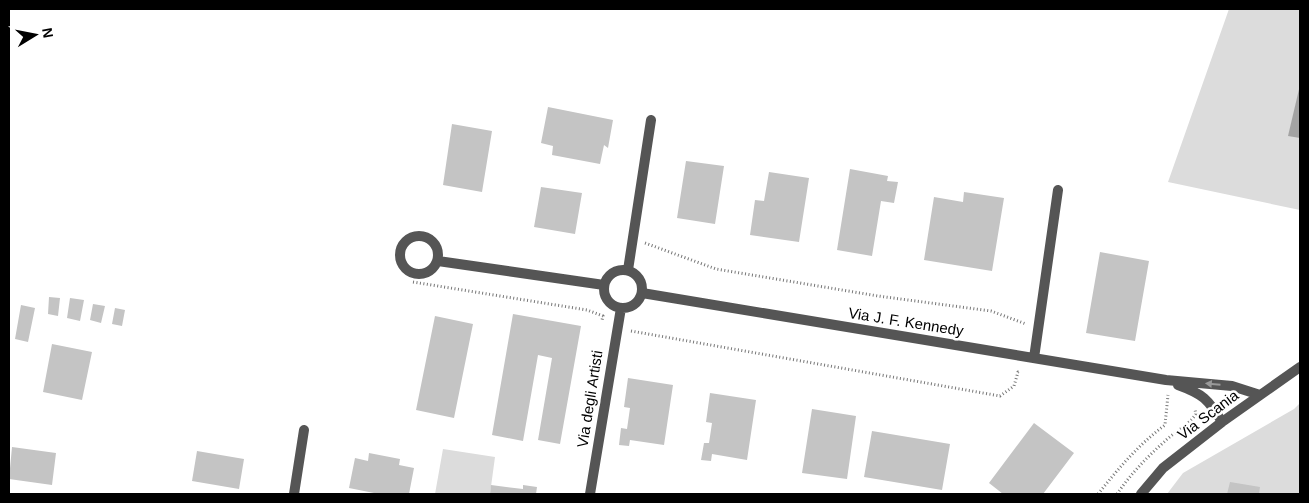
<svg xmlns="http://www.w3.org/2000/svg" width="1309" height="503" viewBox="0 0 1309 503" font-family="Helvetica,sans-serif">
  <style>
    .green { fill: #dcdcdc }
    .water { fill: #a3a3a3 }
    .building { fill: #c4c4c4 }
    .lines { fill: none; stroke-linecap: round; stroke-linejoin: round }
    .path { stroke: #777; stroke-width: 3; stroke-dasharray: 1 2.5; stroke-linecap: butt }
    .minor { stroke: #555; stroke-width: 10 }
    .oneway { fill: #999 }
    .labels { text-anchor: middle; stroke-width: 5; stroke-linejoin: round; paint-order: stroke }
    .street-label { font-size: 15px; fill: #000; stroke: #fff }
  </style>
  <rect width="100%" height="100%" fill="#fff"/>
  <path class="green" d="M1229,9H1300V210L1168,182Z
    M1300,403V494H1167L1183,473L1294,409Z
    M443,449L495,457L490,494H435Z"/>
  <path class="water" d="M1300,85V138L1288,136Z"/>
  <path class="building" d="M548,107L613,120L608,148L604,145L600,164L552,155L553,146L541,143Z
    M452,124L492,131L482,192L443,185Z
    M686,161L724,166L715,224L677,218Z
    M850,169L888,176L887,181L898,182L894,203L881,201L872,256L837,250Z
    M769,172L809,178L799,242L750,235L755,200L764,201Z
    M541,187L582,193L575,234L534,227Z
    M964,192L1004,198L992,271L924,260L934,197L963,202Z
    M1100,252L1149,261L1135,341L1086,333Z
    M49,297L60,298L58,316L48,314Z
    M70,298L84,300L80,321L67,318Z
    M93,304L105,306L101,323L90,320Z
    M21,305L35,308L28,342L15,339Z
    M115,308L125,310L122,326L112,324Z
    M513,314L581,326L560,444L538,440L552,358L538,355L523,441L492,435Z
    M435,316L473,324L454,418L416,410Z
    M52,344L92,352L82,400L43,392Z
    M628,378L673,385L664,445L630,440L629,446L619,445L621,428L627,429L630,408L624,407Z
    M710,393L756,400L747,460L712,454L711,461L701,460L704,443H709L712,423L706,422Z
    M812,409L856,416L847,479L802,473Z
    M1034,423L1074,453L1043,494H1003L989,483Z
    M872,431L950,444L942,490L864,477Z
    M12,447L56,453L52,485L9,479Z
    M197,451L244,459L239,489L192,481Z
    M369,453L400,459L399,465L414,468L409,494H379L349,488L355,458L368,461Z
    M1230,482L1260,487L1259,494H1227Z
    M491,485L523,489V485L537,487L536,494H490Z"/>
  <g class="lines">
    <path class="path" d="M645,243L716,269L878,296L991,311L1026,324
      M413,282L587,310L603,316L602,320
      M631,331L1000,396L1014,386L1018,372H1021
      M1098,494C1119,468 1138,445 1165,425L1168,395
      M1117,494C1130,475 1146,458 1164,442C1174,432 1188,426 1196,414L1195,410"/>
    <path class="minor" d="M400 255a19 19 0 1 1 38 0a19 19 0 1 1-38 0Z
      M438,261L604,285
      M604 289a19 19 0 1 1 38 0a19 19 0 1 1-38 0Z
      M628,270L651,120
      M642,293L1166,380L1232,386L1260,395
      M1034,358L1058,190
      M1178,385C1203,394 1208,399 1222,422
      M294,494L304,430
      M590,494L621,308
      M1141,494L1163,468L1222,422L1300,367"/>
  </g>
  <defs><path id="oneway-solid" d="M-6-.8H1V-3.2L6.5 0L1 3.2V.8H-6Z" transform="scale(1.25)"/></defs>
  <use class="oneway" href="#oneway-solid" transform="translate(1213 384) rotate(-175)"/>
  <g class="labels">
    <g class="street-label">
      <text transform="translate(906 322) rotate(9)" y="5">Via J. F. Kennedy</text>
      <text transform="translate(590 399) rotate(-81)" y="5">Via degli Artisti</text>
      <text transform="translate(1208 415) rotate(-37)" y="5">Via Scania</text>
    </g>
  </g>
  <rect width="1309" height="503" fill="none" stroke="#000000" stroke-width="20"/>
  <g transform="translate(35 35) rotate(80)" stroke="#ffffff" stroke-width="4" paint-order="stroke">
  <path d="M0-4L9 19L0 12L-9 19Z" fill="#000000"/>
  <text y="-8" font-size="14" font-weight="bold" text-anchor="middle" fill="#000000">N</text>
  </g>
</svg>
